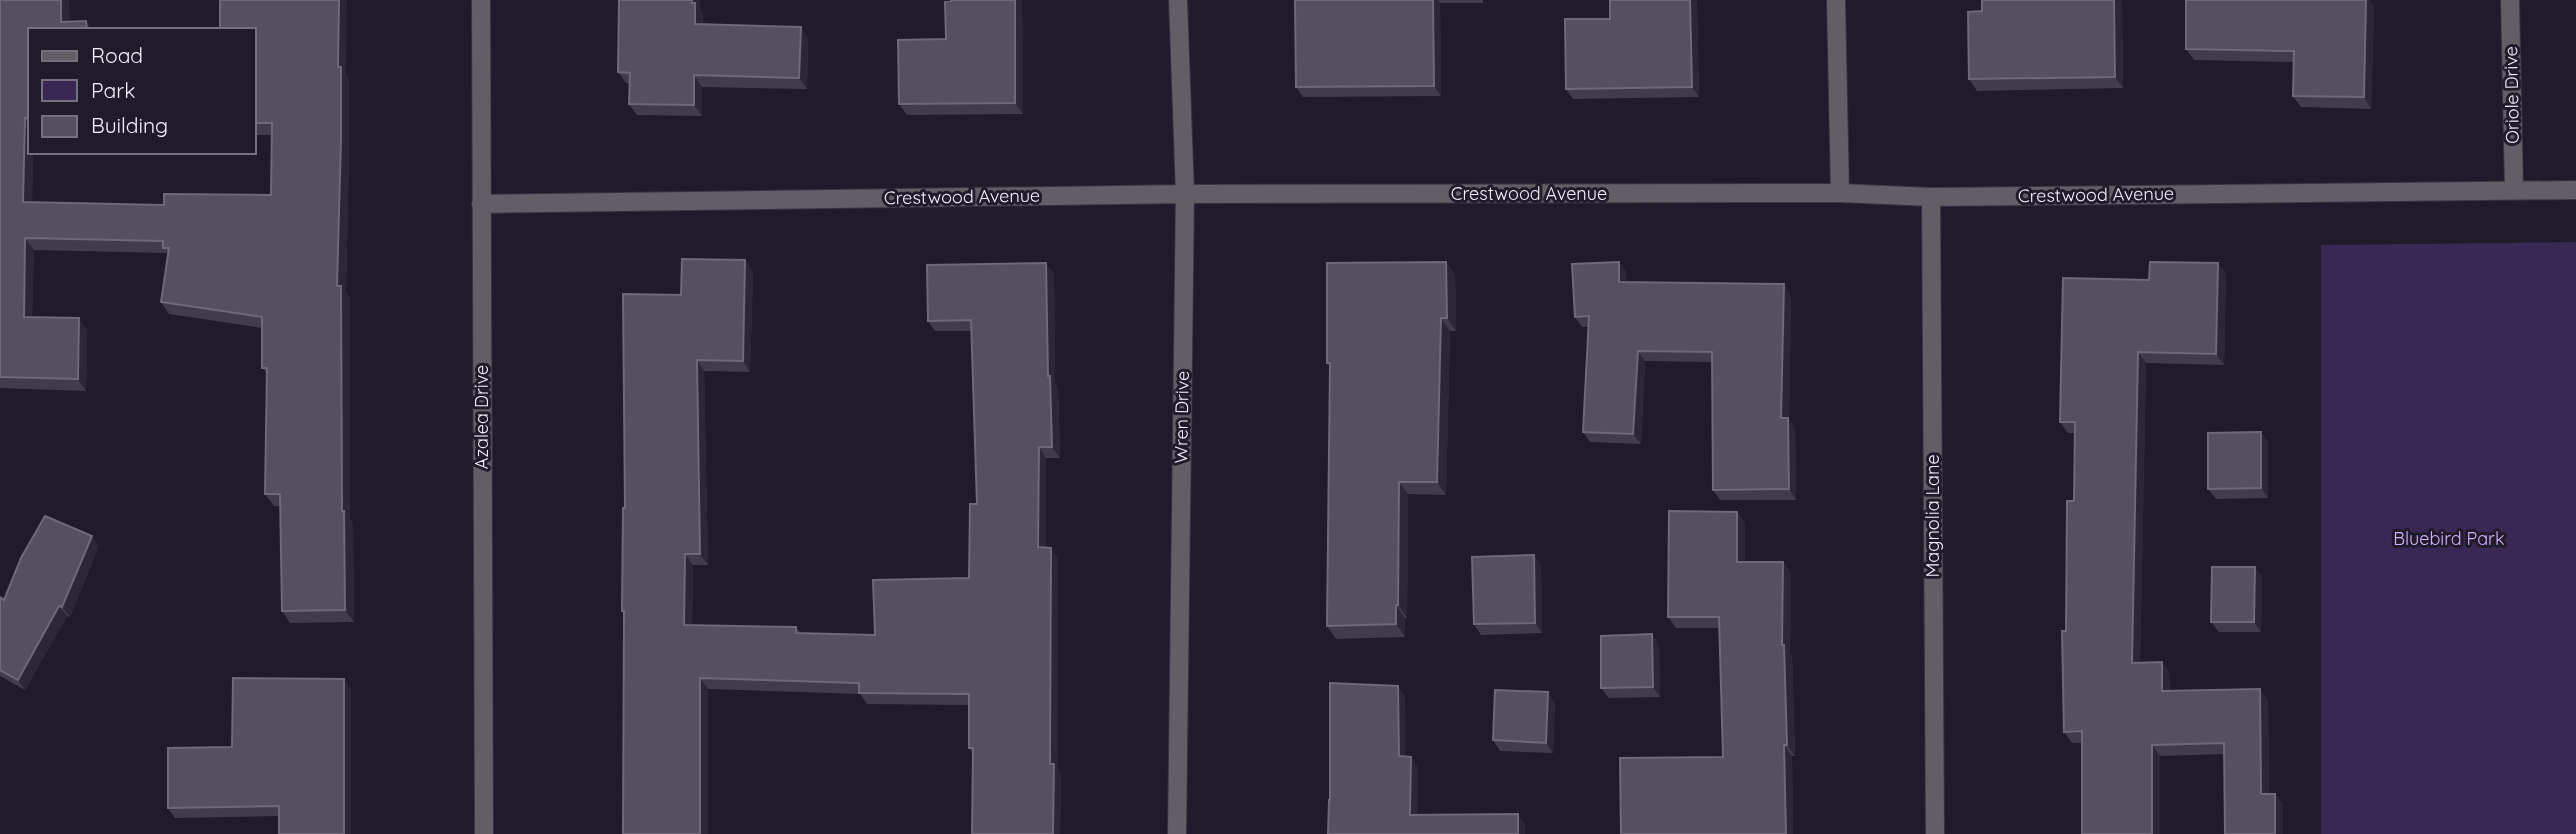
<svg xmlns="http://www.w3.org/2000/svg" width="2576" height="834" viewBox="0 0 2576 834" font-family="Quicksand,sans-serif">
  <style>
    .green { fill: #392754 }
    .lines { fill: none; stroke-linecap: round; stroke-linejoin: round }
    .minor-casing { stroke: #393443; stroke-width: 20 }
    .minor { stroke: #615e67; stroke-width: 18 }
    .wall { fill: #413c4c }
    .shaded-wall { fill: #2c2637 }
    .building { fill: #554f5f; stroke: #6e6878; stroke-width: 2 }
    .labels { text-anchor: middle; stroke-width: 6; stroke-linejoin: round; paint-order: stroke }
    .street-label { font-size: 18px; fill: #f4f0fc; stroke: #201a2a }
    .park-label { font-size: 18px; fill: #cfb5ff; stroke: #201a2a }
  </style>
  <rect width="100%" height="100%" fill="#201a2a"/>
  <path class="green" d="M2576,242V834H2321V245Z"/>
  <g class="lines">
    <g class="minor-casing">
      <path id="minor" d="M481,0L484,834
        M1836,0L1840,193
        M2510,0L2514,190
        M1931,197L1935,834
        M481,204L1185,194L1840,193L1931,197L2576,190
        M1177,834L1185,194L1178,0"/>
    </g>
    <use href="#minor" class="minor"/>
  </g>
  <path class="wall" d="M0,0H69V22L86,21L92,30H30V152H33L32,202L164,205L271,195L272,135H254V30L346,75L349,79V150L346,292L350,298V519L353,523L354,622L290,623L282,611L280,506H274L265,494L267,374L262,368V328L169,314L161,302L168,255L166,253L34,250L32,317L87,330L86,391L0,388Z
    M951,0H1022L1023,114L907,115L899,104L946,39Z
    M1295,0H1483V3H1440L1441,96L1303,97L1296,87Z
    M1697,0L1699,97L1573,99L1566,89L1610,19Z
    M2122,0L2123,88L1977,91L1969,79L1982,11Z
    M2186,0H2369L2374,7L2371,109L2301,107L2293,96L2294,62L2194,60L2186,49Z
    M700,10L703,14V25L808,38L807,89L702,87V116L637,115L629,104L630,83H626L618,72Z
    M1446,262L1455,275L1456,331H1450L1446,495L1408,494L1407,618H1405V637L1336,639L1327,626L1330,366L1327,363Z
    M1619,262L1626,272V282L1791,295L1789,419L1795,428L1796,500H1720L1713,490L1712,362L1645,361L1641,444L1590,442L1583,432L1588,327H1582L1575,317Z
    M2218,263L2226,274L2224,365L2146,363L2140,663L2162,662L2169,673L2170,691L2268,700L2269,794H2275L2283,805V834L2224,754L2160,756L2082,743H2072L2064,732L2066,631L2074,501L2075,433H2068L2060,422L2149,280Z
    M753,271L750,372L704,371L708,565H693L692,625L796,627L801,633L875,635L969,578L977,504L972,331H935L928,321L1054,274L1055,384L1058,387L1060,458H1046V547L1058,558V770L1061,775L1060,834H972L973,754L969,748V705L867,704L860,694L708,689V834L624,615L622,611L625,508L681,295Z
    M2268,442V498L2216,499L2208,489Z
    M1737,512L1745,523V562H1783L1791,573L1790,653L1792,656L1795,756H1792L1793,834H1621L1723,757L1719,628H1676L1668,617Z
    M99,546L70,617L67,616L25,690L0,676V597L4,600Z
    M1534,555L1541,566L1542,633L1481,635L1474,624Z
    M2255,567L2262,577L2261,632H2219L2211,622Z
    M1652,634L1659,645L1660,697L1609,698L1601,688Z
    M351,689V834L279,816L175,818L168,808Z
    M1555,702L1553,753L1500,751L1493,740Z"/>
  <path class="shaded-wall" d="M61,0H69L70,30L61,22Z
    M339,0H347L346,75L349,79V150L346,292L350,298V519L353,523L354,622L345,610L342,511L337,286Z
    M692,0H700V10L703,14L702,36L695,24Z
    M1015,0H1022L1023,114L1015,103Z
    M1433,0H1438L1440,3L1441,96L1434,86Z
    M1690,0H1697L1699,97L1692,87Z
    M2114,0H2122L2123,88L2115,77Z
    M2366,0H2369L2374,7L2371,109L2364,97Z
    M86,21L92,30H87Z
    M801,27L808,38L807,89L799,78Z
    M694,75L702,87V116L694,105Z
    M25,118L30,125V152H33L32,214L23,202Z
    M25,238L34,250L32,329L24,317Z
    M745,260L753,271L750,372L743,361Z
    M1446,262L1455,275L1456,331L1447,318Z
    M1619,262L1626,272L1627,292L1619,282Z
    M1046,263L1054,274L1055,384L1058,387L1060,458L1052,447L1048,376Z
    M2218,263L2226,274L2224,365L2216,354Z
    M1784,284L1791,295L1789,419L1795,428L1796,500L1789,489L1781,418Z
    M79,318L87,330L86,391L78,379Z
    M1441,318L1450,331L1446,495L1437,482Z
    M1638,351L1645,361L1641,444L1633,434Z
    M2138,352L2146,363L2140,674L2132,663Z
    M697,360L704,371L708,565L700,554Z
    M2261,432L2268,442V498L2261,488Z
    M1039,447L1046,458V558L1038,547Z
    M1399,482L1408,494L1407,618L1398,605Z
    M1737,512L1745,523V573L1737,562Z
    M92,536L99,546L70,617L62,607Z
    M1051,548L1058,558V770L1061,775L1060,834H1053L1050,764Z
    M685,554L693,565L692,636L684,625Z
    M1534,555L1541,566L1542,633L1535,623Z
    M1783,562L1791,573L1790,653L1792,656L1795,756L1787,745L1782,645Z
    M2255,567L2262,577L2261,632L2254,622Z
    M1396,605L1405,618V637L1396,624Z
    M59,606L67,616L25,690L18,680Z
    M1652,634L1659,645L1660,697L1653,687Z
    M2162,662L2169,673L2170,702L2162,691Z
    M700,678L708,689V834H700Z
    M344,679L351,689V834H344Z
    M1398,686L1405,696L1406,767L1399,756Z
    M2260,689L2268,700L2269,805L2261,794Z
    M1548,692L1555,702L1553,753L1546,743Z
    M1784,745L1792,756L1793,834H1786Z
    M2152,745L2160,756V834H2152Z
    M1411,757L1418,767V826L1410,815Z
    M2275,794L2283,805V834H2275Z
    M1518,814L1525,824V834H1518Z"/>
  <path class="building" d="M0,0H61V22L86,21L87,30H30V118H25L23,202L164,205V194L271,195L272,123H254V30H220V0H339L338,67H341V138L337,286H341L342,511H344L345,610L282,611L280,494H265L267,368H262V317L161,302L169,248H163V241L25,238L24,317L79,318L78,379L0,377Z
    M619,0H692V3H695V24L801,27L799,78L694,75V105L629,104L630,73L618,72Z
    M951,0H1015V103L899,104L898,40L946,39L945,2L951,1Z
    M1295,0H1433L1434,86L1296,87Z
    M1610,0H1690L1692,87L1566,89L1565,19H1610Z
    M1982,0H2114L2115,77L1969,79L1968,12L1982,11Z
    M2186,0H2366L2364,97L2293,96L2294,51L2186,49Z
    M682,259L745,260L743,361L697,360L700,554H685L684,625L796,627V633L875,635L873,580L969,578L970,504H977L971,320L928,321L927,265L1046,263L1048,376H1050L1052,447H1039L1038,547L1051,548L1050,764H1054L1053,834H972L973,748H969V694L859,693V683L700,678V834H623L624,611H622L623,508H625L623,294L681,295Z
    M1446,262L1447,318H1441L1437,482H1399L1398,605H1396V624L1327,626L1330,363H1327V263Z
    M1619,262V282L1784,284L1781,418H1788L1789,489L1713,490L1712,352L1638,351L1633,434L1583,432L1589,316L1575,317L1572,264Z
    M2150,262L2218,263L2216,354L2138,352L2132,663L2162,662V691L2260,689L2261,794H2275V834H2225L2224,743L2152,745V834H2082V731L2064,732L2062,631H2066L2067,501H2074L2075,422H2060L2063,278L2149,280Z
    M2261,432V488L2208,489V433Z
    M1669,511L1737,512V562H1783L1782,645H1784L1787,745H1784L1786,834H1621L1620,758L1723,757L1719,617H1668Z
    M45,516L92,536L62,607L59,606L18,680L0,670V597L4,600L21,558Z
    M1534,555L1535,623L1474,624L1472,557Z
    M2212,567H2255L2254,622H2211Z
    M1652,634L1653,687L1601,688V636Z
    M233,678L344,679V834H279V806L168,808V748L232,747Z
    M1330,683L1398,686L1399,756L1411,757L1410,815L1518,814V834H1328L1329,800H1330Z
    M1495,690L1548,692L1546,743L1493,740Z"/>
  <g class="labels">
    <g class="street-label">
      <text transform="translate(2512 95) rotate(-91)" y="6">Oriole Drive</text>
      <text x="1529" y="200">Crestwood Avenue</text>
      <text transform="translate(2096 195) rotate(-1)" y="6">Crestwood Avenue</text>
      <text transform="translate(962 197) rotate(-1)" y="6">Crestwood Avenue</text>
      <text transform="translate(482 417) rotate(-90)" y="6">Azalea Drive</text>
      <text transform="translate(1182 417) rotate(-89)" y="6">Wren Drive</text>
      <text transform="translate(1933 516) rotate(-90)" y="6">Magnolia Lane</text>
    </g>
    <g class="park-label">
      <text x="2449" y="545">Bluebird Park</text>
    </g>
  </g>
  <rect x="28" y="28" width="228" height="126" fill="#201a2a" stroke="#75707e" stroke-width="2"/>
  <rect x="42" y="51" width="35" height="10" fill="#615e67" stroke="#75707e" stroke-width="2"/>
  <text x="91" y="63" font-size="21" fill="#f4f0fc">Road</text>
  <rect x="42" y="80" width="35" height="21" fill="#392754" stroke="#75707e" stroke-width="2"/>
  <text x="91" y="98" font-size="21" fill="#f4f0fc">Park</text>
  <rect x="42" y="116" width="35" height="21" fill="#554f5f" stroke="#75707e" stroke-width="2"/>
  <text x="91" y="133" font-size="21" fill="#f4f0fc">Building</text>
</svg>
